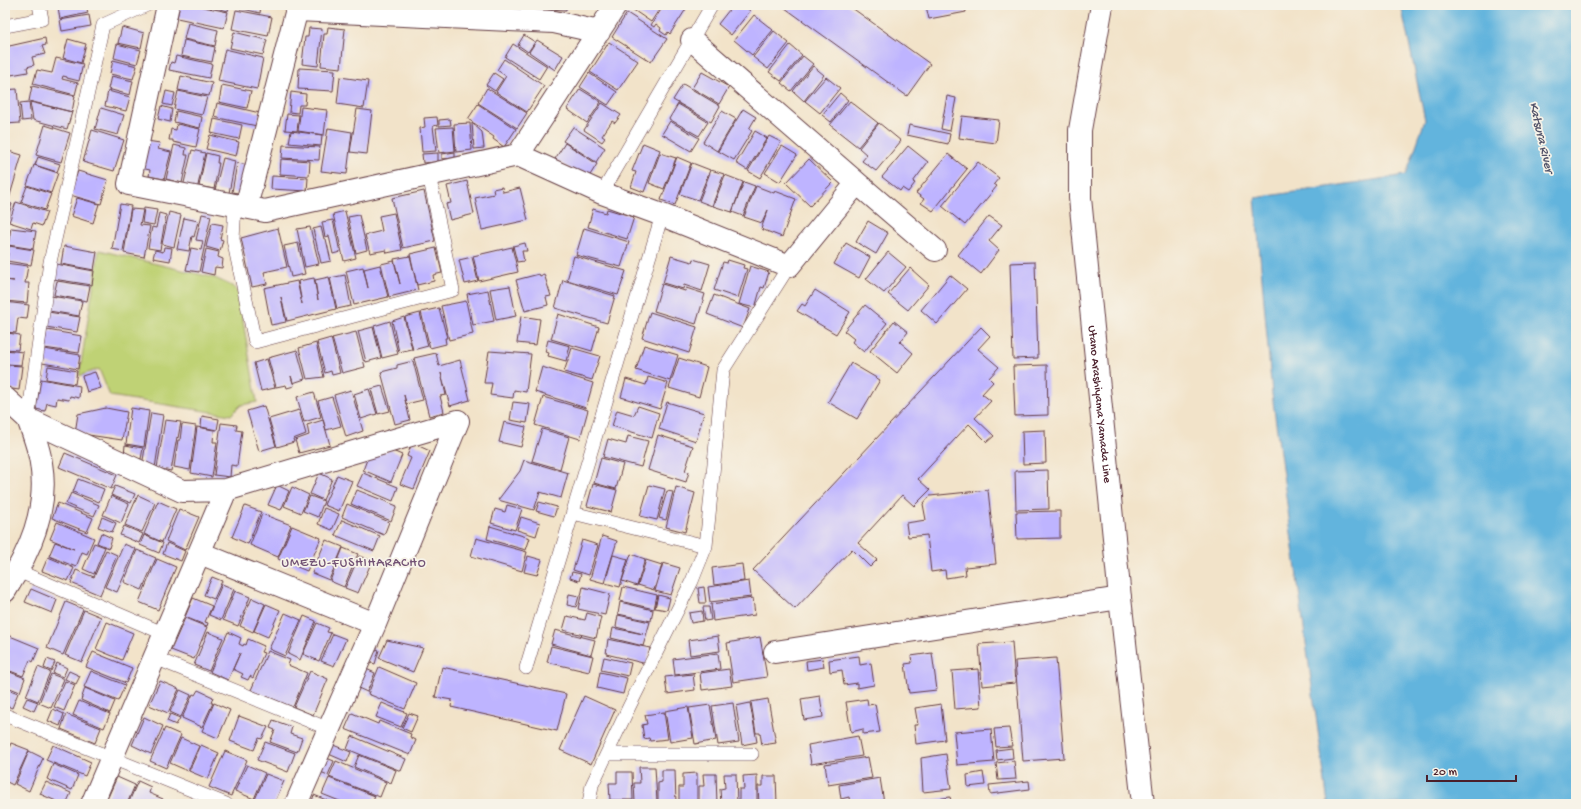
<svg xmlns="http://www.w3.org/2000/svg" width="1581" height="809" viewBox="0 0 1581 809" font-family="'Gochi Hand',sans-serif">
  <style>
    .green { fill: #bfd275; stroke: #847850 }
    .water { fill: #62b4dd; stroke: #566a84 }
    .building { fill: #beb4ff }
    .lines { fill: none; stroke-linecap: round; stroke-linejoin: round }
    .lane-casing { stroke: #633c43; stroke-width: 14 }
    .street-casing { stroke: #633c43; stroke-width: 24 }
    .primary-casing { stroke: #633c43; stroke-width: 24 }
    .lane { stroke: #fff; stroke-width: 13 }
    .street { stroke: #fff; stroke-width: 22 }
    .primary { stroke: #fff; stroke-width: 22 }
    .labels { text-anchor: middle; stroke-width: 3.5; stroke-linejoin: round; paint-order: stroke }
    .street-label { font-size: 12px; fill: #4a1f2b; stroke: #f7f3e8 }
    .water-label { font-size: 13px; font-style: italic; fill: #525369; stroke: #f7f3e8 }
    .neighbourhood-label { font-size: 13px; letter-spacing: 1px; fill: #735375; stroke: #f7f3e8 }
  </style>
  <rect width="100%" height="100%" fill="#f7f3e8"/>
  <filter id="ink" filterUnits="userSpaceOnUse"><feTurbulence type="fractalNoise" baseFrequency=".025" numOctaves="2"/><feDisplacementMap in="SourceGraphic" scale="8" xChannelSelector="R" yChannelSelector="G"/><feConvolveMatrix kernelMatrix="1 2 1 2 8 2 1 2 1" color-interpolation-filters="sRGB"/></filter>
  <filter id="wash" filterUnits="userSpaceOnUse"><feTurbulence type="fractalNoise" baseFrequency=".012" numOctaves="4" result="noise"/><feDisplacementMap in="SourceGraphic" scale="16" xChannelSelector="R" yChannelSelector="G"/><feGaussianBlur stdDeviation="0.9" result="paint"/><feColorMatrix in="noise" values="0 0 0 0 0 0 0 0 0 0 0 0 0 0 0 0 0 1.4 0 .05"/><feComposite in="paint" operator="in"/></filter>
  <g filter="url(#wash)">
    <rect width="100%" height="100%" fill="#f2e3c9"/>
    <path class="green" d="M99,250L215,278L232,286L238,292L257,402L241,405L231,415L110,396L99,369L79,376Z"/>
    <path class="water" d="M1401,5H1576V804H1328L1272,394L1255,198L1406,175L1425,120Z"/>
    <g id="blocks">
      <path class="building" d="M66,5H86L88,13L60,19L58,7Z
        M180,5H194L228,12L224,28L177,18Z
        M205,5H229L228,11Z
        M236,5H261L260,13L235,7Z
        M548,5H566V10L548,9Z
        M635,5H662L651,22L632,9Z
        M664,5H680L686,9L670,34L668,32L666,35L660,31L661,28L656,24L654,27L651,25Z
        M733,5H743L750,11L731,35L718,24Z
        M781,5H848L930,64L907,96Z
        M931,5H965L966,12L929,19L926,6Z
        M236,10L272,17L268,36L232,29Z
        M627,13L667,39L651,62L612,37Z
        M89,15L91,26L62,31L60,20Z
        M754,15L773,30L752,55L734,40Z
        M188,23L218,30L215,46L184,39Z
        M122,27L144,33L141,48L118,43Z
        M328,27L345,29L341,68L321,66L324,34H327Z
        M309,28L322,29L318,66L302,64L305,37H308Z
        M774,31L789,43L768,69L753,57Z
        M234,32L267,40L263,55L230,48Z
        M524,35L535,42L528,52L518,45Z
        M45,38L46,45L42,46L45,54L32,57L34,65L27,67L28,72L11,75L5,47Z
        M68,39L86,44L81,63L63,58Z
        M184,40L215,47L212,62L181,56Z
        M537,40L563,56L555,70L529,52Z
        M609,42L638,61L618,90L590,72Z
        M117,44L141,50L137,64L114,58Z
        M513,44L547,66L539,79L505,57Z
        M790,45L802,55L781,81L769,72Z
        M225,49L263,58L257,89L218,81Z
        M176,56L212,64L209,78L169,70L171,62L174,63Z
        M803,56L813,64L791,91L781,83Z
        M56,58L83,64L79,81L67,78V77L63,76L62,79L78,83L75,95L33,84L37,70L52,73Z
        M504,59L544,86L527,112L496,92L506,76L497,70Z
        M113,60L137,66L133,79L110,74Z
        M813,66L824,75L804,101L793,91Z
        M299,68L335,70L333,91L298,89Z
        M702,72L729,87L719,104L692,88Z
        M494,73L503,79L495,91L486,85Z
        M589,73L617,92L608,105L580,87Z
        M111,76L133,81L130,95L108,89Z
        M181,76L212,83L209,96L178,90Z
        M340,77L368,81L364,108L337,104Z
        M826,77L840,88L820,113L805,101Z
        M683,84L720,106L711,122L673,100Z
        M222,85L251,91L247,108L219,102Z
        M32,86L75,96L72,112L29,101Z
        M487,88L527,113L517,128L478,103Z
        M17,89L20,123L5,124V90Z
        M580,89L601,102L587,123L567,109Z
        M108,91L130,97L126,111L105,106Z
        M166,91L175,93L172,106L163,104Z
        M178,91L207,97L202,115L174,109Z
        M291,92L306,94L305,105H299L298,113L289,112Z
        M840,93L848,100L831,122L822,115Z
        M947,96L956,98L950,131L941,129Z
        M850,101L878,123L858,147L830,125Z
        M29,102L31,120L22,121L20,103Z
        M30,102L72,112L67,129L33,120Z
        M217,103L260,113L257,126L214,117Z
        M602,103L621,115L615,123L612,121L602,136L605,138L602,142L584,130Z
        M478,104L516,129L504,147L493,139L494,137L468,119Z
        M678,104L708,122L699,136L669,119Z
        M161,106L172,109L170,122L158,119Z
        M301,107L327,110L324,135L298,131Z
        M101,108L124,115L118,135L95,129Z
        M357,109L372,111L367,154L350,152Z
        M743,109L756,117L749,129L752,131L734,160L718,151Z
        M176,111L202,117L200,128L174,122Z
        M722,111L736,119L717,151L703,142Z
        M287,114L299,115L297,131L285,130Z
        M962,116L999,120L996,143L959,138Z
        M437,117L438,125L433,126L436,151L422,152L420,128L425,127L424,118Z
        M214,119L242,125L239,139L211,133Z
        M450,119L451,125L439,126V120Z
        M670,121L699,138L691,151L662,134Z
        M470,123L472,150L456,152L454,124Z
        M472,123L482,132L484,148L474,149Z
        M879,123L901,141L876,171L862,161L867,155L859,148Z
        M177,124L200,129L196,147L173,142V140H169L171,129L176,130Z
        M45,125L70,133L61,162L36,155Z
        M909,125L950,134L948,144L907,135Z
        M453,127L455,151L439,153L436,128Z
        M573,127L605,148L596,162L563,141Z
        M328,128L352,132L347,174L321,171Z
        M92,130L124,140L114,171L83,162Z
        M291,131L322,135L321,146L289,143Z
        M755,131L767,138L747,170L736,163Z
        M210,135L239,142L236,156L206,149Z
        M769,136L781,142L760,178L748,171Z
        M147,141L160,143L158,149L171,152L164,179L149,176L150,170L141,168Z
        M565,143L597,164L587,180L555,159Z
        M643,143L660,150L644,192L631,187L636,172L632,171Z
        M174,145L186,148L185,155H188L182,183L166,179Z
        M283,145L320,147L319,160L282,158Z
        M782,146L797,155L780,182L765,173Z
        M908,146L928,162L913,182L915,183L908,192L902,188L900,191L882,177Z
        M5,150L22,155L8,202L5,201Z
        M192,150L205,153L197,190L183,187Z
        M455,152V158L442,159V154Z
        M206,153L218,156L217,163H219L214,189L199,186Z
        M438,153V162L423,163L422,154Z
        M660,153L676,158L664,189L649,183Z
        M948,154L967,169L933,211L921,203L924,199L916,193Z
        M38,157L60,164L57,172L35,165Z
        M677,157L691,163L675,205L661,200Z
        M223,158L235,161L229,193L215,190Z
        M281,159L310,161L309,176L280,174Z
        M809,159L833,182L810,206L786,183Z
        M978,162L999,178L994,184L997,186L965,225L942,206Z
        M237,163L249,165L243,194L232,192Z
        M692,163L710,170L698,200L680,194Z
        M34,165L58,173L51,193L27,185Z
        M711,170L724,174L712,206L699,201Z
        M78,171L108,180L101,204L70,195Z
        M725,175L743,182L732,212L713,206Z
        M272,176L308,178L307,191L271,189Z
        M467,181L474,214L450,220L446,204L451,203L447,186Z
        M744,182L755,186L743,216L732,212Z
        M27,186L51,194L45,210L21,202Z
        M756,186L774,193L775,191L796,199L782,237L761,229L768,210L762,223L744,217Z
        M502,187L503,192L520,188L528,220L482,230L475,198L494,194L493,189Z
        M424,191L435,241L403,248L392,198Z
        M77,198L99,204L93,223L71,216Z
        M5,202L12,204L8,217L5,216Z
        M16,202L47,212L42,226L33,223L31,229L9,222Z
        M120,204L131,206L123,251L112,249Z
        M144,208L157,210L154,225L142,223Z
        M131,209L143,210L140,225L150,226L144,257L124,253Z
        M593,209L606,213L607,209L634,217L627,239L588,227Z
        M345,211L356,258L344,261L333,214Z
        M169,212L181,215L174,247L162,244Z
        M159,213L166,215L160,250L148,248L152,227L156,228Z
        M394,213L402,250L387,253L386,250L370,253L365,235L382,231L379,216Z
        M202,214L211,216L199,272L186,270L191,248L201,250L203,241L196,240Z
        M359,215L367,250L356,253L348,217Z
        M989,216L1002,225L989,241L999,250L981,274L958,255Z
        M184,218L198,221L194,237L192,236L189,251L177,249Z
        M333,220L340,252L333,254L329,236L325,237L322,222Z
        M868,221L888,233L876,254L856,242Z
        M212,223L223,225L220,239L223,240L220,251L206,247Z
        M310,227L319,264L305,267L297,229Z
        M321,227L324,239H326L331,261L321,263L313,229Z
        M11,228L36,231L33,249L8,245Z
        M278,228L287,267L264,272L267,284L252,287L241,238Z
        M584,228L629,242L621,267L576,255Z
        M298,243L305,274L291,277L284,246Z
        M525,243L527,251H522L524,261L517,262L513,246Z
        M846,243L870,257L859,278L834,264Z
        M9,246L34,250L31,265L7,261Z
        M64,246L97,252L94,270L61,264Z
        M164,247L172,248L170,261L153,258L155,250L163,252Z
        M512,247L518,272L479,281L473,256Z
        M436,248L442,273L433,275L434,281L417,285L410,254Z
        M206,249L219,252L218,257L223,259L222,268L215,267L214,275L201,272Z
        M888,252L906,267L884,293L866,279Z
        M410,256L418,290L389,297L381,264L394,261L400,284L394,259Z
        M574,256L626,271L618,295L567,280Z
        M671,256L692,262L693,259L710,264L702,291L684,285L683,289L663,283Z
        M472,257L478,281L465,284L459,260Z
        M728,260L744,265L743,268L747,269L738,298L714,290L723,262L727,263Z
        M1035,262L1038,358L1013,359L1010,263Z
        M5,263L28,266L25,283H29L27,303L5,301V280L14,281L5,280Z
        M56,264L94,271L92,285L53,279Z
        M380,265L388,297L354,305L346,271L363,267L368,288L364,269Z
        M750,266L769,272L764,288L761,287L755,308L739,304Z
        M910,268L929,285L908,310L888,294Z
        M539,274L540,276L544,274L551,296L546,297L548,305L525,311L516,280Z
        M345,275L351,306L337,309L330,278Z
        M950,275L967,289L937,324L921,310Z
        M329,277L336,309L287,321L281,297L286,322L271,325L264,288L297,281L302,304L298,281L314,278L318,300L315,280Z
        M563,280L615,296L607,323L555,308Z
        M57,281L90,286L87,301L54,295Z
        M662,284L685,291L686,288L705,294L696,324L654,311Z
        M510,286L516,316L496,320L490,289Z
        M488,290L494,321L473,325L467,294Z
        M815,290L850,312L836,334L797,311L802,304L805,306Z
        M714,295L750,309L743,328L707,314Z
        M51,296L82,301L79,316L49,311Z
        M466,301L473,334L449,340L441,306Z
        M5,302L29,305L27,319L18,318L16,333L5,332Z
        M865,305L887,323L864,352L852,342L854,339L844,331Z
        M439,308L447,338H445L446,344L430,348L421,312Z
        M48,312L80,317L77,332L46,327Z
        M650,312L697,327L689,353L642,338Z
        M420,313L428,346L413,350L405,317Z
        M558,314L599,327L592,351L551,339Z
        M521,316L540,319L536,345L517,343Z
        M404,317L412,349L399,352L392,321Z
        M390,321L398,354L382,358L374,326Z
        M894,321L908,332L900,342L913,353L897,373L870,351Z
        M373,327L381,358L366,362L358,331Z
        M981,327L990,336L978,349L999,367L989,378L993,382L982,394L991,401L975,418L994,436L987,442L969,424L918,479L930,490L914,506L902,495L858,543L877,560L870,567L852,549L795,609L753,570Z
        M47,330L82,336L79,353L44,348Z
        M356,332L365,367L342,373L332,338Z
        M8,333L20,335L18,350L5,349V337H7Z
        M331,338L340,373L332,375L331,371L325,373L317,342Z
        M548,340L570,346L566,361L548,356L549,353L545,352Z
        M316,343L324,377L307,379L299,348Z
        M644,345L678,355L670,381L636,370Z
        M572,348L600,356L592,380L564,372Z
        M44,349L80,355L78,369L42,363Z
        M5,350L23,352L21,365L7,364V367H5Z
        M297,350L305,379L293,383L291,376L294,386L287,388L286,385L276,387L268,358Z
        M489,351L531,354L526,392L514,390L513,398L490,395L492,383H484Z
        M436,353L439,366L460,360L470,400L450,406L441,373L446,395L440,396L444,412L429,416L414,358Z
        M679,358L707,367L699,397L669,388Z
        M267,359L275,388L261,391L254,363Z
        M413,361L423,400L406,404L404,395L410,420L395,424L381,372L397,368V365Z
        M851,363L880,380L857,419L828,402Z
        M8,365L22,366L19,390L6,388L7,380H5V368H8Z
        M1047,365L1048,415L1015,416L1013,366Z
        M48,366L77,371L75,384L46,379Z
        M542,367L593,383L586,408L535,392Z
        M95,372L101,388L87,392L82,376Z
        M648,377L668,383L660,409L621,397L626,379L646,385Z
        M41,379L80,386L79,398L70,396L69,400L57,398L56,405L47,403L45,411L36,409Z
        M382,386L390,411L378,414L371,389Z
        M369,389L377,414L361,419L354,394Z
        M351,390L363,431L346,437L334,395Z
        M314,392L321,417L304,422L297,397Z
        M332,397L341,426L326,430L318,401Z
        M543,397L588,410L580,439L535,425Z
        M513,402L530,404L527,423L510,420Z
        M667,402L704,413L696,441L659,429Z
        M264,406L276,446L259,451L247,411Z
        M638,406L659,413L652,438L612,426L617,410L634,415Z
        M106,408L127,412L122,440L75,433L78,414Z
        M131,408L149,411L144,447L126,444Z
        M299,410L306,434L293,439L294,442L277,447L269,419Z
        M151,413L163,415L155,468L142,466Z
        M202,416L219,419L217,430L201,427Z
        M165,420L181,422L178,438L177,437L171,471L157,468Z
        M323,420L330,445L299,453L295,440L309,435L307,425Z
        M504,422L526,427L521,447L499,442Z
        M221,423L237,425L236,430L242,431L237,466L231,465L230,477L214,475Z
        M182,424L196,426L190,470L174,467L178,440H180Z
        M197,427L214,430L213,442H217L212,477L191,473Z
        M542,429L569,437L560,469L532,461Z
        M1045,430L1046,463L1023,464L1022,431Z
        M658,435L693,446L685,471L689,472L686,482L648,470Z
        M628,436L648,441L641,467L603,457L608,439L626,444Z
        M412,443L430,451L414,489L400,484L411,458L407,456Z
        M125,445L143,448L141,459L124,456Z
        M390,450L402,455L391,482L363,470L368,457Z
        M65,453L117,475L111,489L59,467Z
        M601,458L623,464L616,489L594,483Z
        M524,460L568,473L561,498L540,492L534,510L498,500L520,471Z
        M1048,470L1049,509L1016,510L1015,471Z
        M319,473L332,479L323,500L310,494Z
        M363,473L398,487L393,501L357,486Z
        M337,475L352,481L339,511L324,505Z
        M78,479L104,489L99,502L73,492Z
        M593,484L617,490L611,512L587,506Z
        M277,485L289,491L281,510L268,505Z
        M649,485L665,489L657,520L640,516Z
        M115,486L135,494L131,503L111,495Z
        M292,487L309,495L301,513L284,506Z
        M676,487L695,493L685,532L666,527Z
        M357,490L397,506L391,521L351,504Z
        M988,490L996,564L965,567L966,575L946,578L945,570L931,572L927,535L908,537L906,523L926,520L923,504L930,496Z
        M667,491L673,492L666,520L659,518Z
        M71,493L99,505L94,516L66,504Z
        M138,495L155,503L142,532L125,525Z
        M111,496L129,504L121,523L103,515Z
        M310,496L324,501L318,517L303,511Z
        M158,501L176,509L162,542L144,534Z
        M539,502L557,507L554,516L536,511Z
        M58,503L93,518L87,532L52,518Z
        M347,504L389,522L384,535L342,517Z
        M507,505L522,509L515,530L491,523L495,509L505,512Z
        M245,506L261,512L248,544L232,537Z
        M324,508L339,514L332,530L318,524Z
        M179,509L199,517L185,550L166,541Z
        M1060,511V538L1017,539L1016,512Z
        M262,514L291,525L278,557L250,545Z
        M102,517L116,523L112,532L98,527Z
        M521,517L540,523L536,536L517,530Z
        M342,520L380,536L374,551L335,535Z
        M57,522L94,538L87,554L82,552L76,567L49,556L55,542L74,549L50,539Z
        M124,526L143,534L139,543L120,535Z
        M292,526L321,538L307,571L278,559Z
        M490,526L530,538L526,550L487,539Z
        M101,533L112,538L109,548L97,543Z
        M144,535L163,543L159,553L140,545Z
        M602,536L617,541L604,583L590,579Z
        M476,538L527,552L522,571L471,556Z
        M326,540L343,547L329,580L312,573Z
        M582,540L598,545L589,575L573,570Z
        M94,543L105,547L94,574L83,569Z
        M167,543L185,551L181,561L163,554Z
        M124,544L136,549L117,592L105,587Z
        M343,548L358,554L344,587L330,581Z
        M106,550L117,555L100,595L71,583L76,570L94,577Z
        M137,550L156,558L142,590L124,582Z
        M631,554L645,559L637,586L622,581Z
        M613,555L628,559L620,587L605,583Z
        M359,556L372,561L358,593L345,588Z
        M528,556L542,560L537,575L524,572Z
        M48,557L74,568L68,581L42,571Z
        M157,559L176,567L158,610L139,602Z
        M646,560L662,565L654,590L638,585Z
        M663,563L680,568L671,595L655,591Z
        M742,564L744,581L714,585L712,568Z
        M572,572L581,574L579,581L570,578Z
        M212,577L222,581L214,599L204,595Z
        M749,581L751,597L710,602L708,587Z
        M222,584L234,589L221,620L209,615Z
        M583,587L610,594L605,615L578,609Z
        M623,587L657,595L654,609L620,601Z
        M704,587L706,603H700L698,588Z
        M31,589L57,600L52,613L25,602Z
        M235,591L250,597L238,626L223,620Z
        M569,594L579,596L576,607L567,605Z
        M658,595L670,598L667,610L655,608Z
        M193,598L212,606L205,622L208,623L207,626L185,617Z
        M252,598L265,604L253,632L240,626Z
        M753,598L755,615L713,621L711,604Z
        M66,602L83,609L63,655L47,648Z
        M620,602L653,610L651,621L618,614Z
        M266,604L280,610L268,637L254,631Z
        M703,607H709L711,620L705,621Z
        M84,610L101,617L82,662L65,655Z
        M702,611L703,621L691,623L689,613Z
        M285,613L301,620L285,656L269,649Z
        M587,613L601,617L596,638L563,630L567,616L585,620Z
        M618,615L650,622L643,646L611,638L613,628L643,634L616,627Z
        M304,616L316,621L300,660L288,654Z
        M185,618L207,627L194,659L171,650Z
        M107,622L133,633L122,660L96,649Z
        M317,623L329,628L327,632L331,633L319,661L303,654Z
        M555,630L595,640L591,655L551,644Z
        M208,632L223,638L209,671L194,665Z
        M228,632L241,638L239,644L243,646L244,644L246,645L248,639L264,646L261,652L264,653L253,678L250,676L248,680L241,677L243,674L233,669L240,653L228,680L210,672Z
        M5,634L39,648L33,662L30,660L23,676L5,669Z
        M333,634L346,639L334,666L321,661Z
        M718,636L720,651L690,655L688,640Z
        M760,637L767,677L733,682L727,643Z
        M608,639L650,648L647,664L606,654Z
        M387,640L423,648L413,672L379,658Z
        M1012,642L1015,683L982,686L979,644Z
        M551,646L593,656L589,672L547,662Z
        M372,647L379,650L375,664L367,661Z
        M268,651L290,660L288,665L307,673L293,707L251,690Z
        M93,652L132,668L126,683L86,667Z
        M718,653L720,669L675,675L673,659Z
        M932,653L937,690L909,693L905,664L912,663L911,656Z
        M859,656L860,665L871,663L874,685L857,688V683L844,685L842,670L830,672L829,660Z
        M604,657L631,663L628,676L601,670Z
        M1056,658L1064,758L1023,761L1015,661Z
        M47,659L55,662L51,671L44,668Z
        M823,659L824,667L807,670L806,661Z
        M57,663L67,668L63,677L53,673Z
        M38,667L50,672L38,701L26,696Z
        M379,667L416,683L405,709L368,694Z
        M442,667L566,694L557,731L451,707L452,700L435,697Z
        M364,668L375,673L367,692L356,687Z
        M729,669L732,686L702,690L700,673Z
        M978,669L981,707L955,709L952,671Z
        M5,670L25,678L20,692L5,686Z
        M69,671L80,676L76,684L65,679Z
        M91,671L125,685L118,701L84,687Z
        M310,671L328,679L313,715L294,707Z
        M600,672L627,678L623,694L597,688Z
        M51,674L64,679L51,708L39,703Z
        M693,674L695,690L667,694L665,677Z
        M65,681L75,685L64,711L54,707Z
        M160,681L179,689L168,713L149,705Z
        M5,688L18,693L12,708L5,705Z
        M85,688L115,701L110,713L81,700Z
        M180,690L191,695L181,717L170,712Z
        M198,690L213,697L211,703H213L202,727L182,718L193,694L195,695Z
        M584,696L615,710L591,764L560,750Z
        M820,696L823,717L804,720L801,699Z
        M27,698L38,702L34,711L23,706Z
        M768,699L776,743L762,745L760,733H756L751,702Z
        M867,699L868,705L875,704L880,732L863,734V729L851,732L846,702Z
        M79,701L110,714L104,728L73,715Z
        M214,703L230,710L218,738L202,731Z
        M382,703L407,713L401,727L376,717Z
        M733,703L739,742L718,745L712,706Z
        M750,703L757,742L742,745L736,706Z
        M941,704L945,740L916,744L914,725H918L915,708Z
        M710,705L716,740L695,744L689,708Z
        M688,707L693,738L670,742L665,711Z
        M53,709L64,714L60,726L48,721Z
        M664,712L668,739L650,741L649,738L644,739L642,725L647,724L645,715Z
        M352,713L378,724L379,721L411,734L410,737L416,740L410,755L345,729Z
        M409,713L418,716L411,732L402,728Z
        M66,714L101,728L95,743L61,729Z
        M170,714L180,718L176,725L167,721Z
        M239,716L268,727L262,739L259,738L254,750L230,741Z
        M144,717L163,726L151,754L132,745Z
        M273,720L292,727L290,734L302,738L297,752L270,742L275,730L270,728Z
        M165,728L181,735L166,768L150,761Z
        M1009,728L1012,746L996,747L994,729Z
        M991,729L994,762L957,765L954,732Z
        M352,736L406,759L401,771L347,749Z
        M858,736L862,756L811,764L808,745Z
        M181,738L199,746L188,771L170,763Z
        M265,742L295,753L288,772L257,760Z
        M11,743L29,750L13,785L5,781V758Z
        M328,743L351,752L347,762L324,752Z
        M53,745L91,762L85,776L46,760Z
        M201,745L219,753L208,779L189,771Z
        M1012,748L1013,758L997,760L996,750Z
        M29,751L43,758L29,791L15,784Z
        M225,751L247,760L231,796L209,787Z
        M946,754L951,789L923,792L921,758Z
        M359,755L396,770L391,783L354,767Z
        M324,757L334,761L328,775L318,771Z
        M868,757L872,778L828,785L825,764Z
        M336,761L386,782L380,797L329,777Z
        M1014,761L1016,779L998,780L996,763Z
        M53,764L78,775L72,790L47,779Z
        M247,765L265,773L254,799L235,791Z
        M639,767H655L657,802H635L634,783H640Z
        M662,770H675L676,804H658V783L662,782Z
        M617,772H632L633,800H610L609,783H617Z
        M983,772L985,785L968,787L967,775Z
        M697,773V804H679V787H683V774Z
        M266,774L284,781L274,804H253Z
        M703,774H716L717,804H699V786H704Z
        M724,774H736L737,804H721L720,789L725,788Z
        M757,775V804H739V789H744L743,776Z
        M763,776H776L777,804H759L758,786H763Z
        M117,777L135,785L127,804H105Z
        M329,778L375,796L372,804H347L322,794Z
        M880,778L884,803L850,804L849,797L841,799L839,785Z
        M138,781L151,787L149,793L163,799L161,804H128Z
        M1029,781L1030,789L990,794L989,785Z
        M46,782L71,793L66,804H63L40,794Z
        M314,795L336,804H311Z
        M950,797L952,804H918L917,802Z"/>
    </g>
  </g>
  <g filter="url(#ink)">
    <use href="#blocks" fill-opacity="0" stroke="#633c43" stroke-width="1"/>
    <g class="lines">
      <g class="lane-casing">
        <path id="lane" d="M5,26L42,19L39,5
          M602,193L712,5
          M235,205L233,239L255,342L453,290L429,175
          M28,419L50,262L103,25L147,5
          M573,513L706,546
          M18,571L165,634
          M155,658L329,729
          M526,668L662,215
          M5,715L226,804
          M607,754H752
          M589,804L592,785L629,707L692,581L706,546L723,370L789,266"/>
      </g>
      <g class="street-casing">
        <path id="street" d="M168,5L129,184L265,211L518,155L602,193L662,215L789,266L857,183L692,40
          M297,10L554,22L599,32
          M518,155L616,5
          M857,183L935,250
          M246,207L298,5
          M5,398L28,419L182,491L226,490L458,421
          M200,553L375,624
          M5,591C29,553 49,510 41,463C39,448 33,433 28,419
          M775,652L1120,598
          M92,804L226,490
          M296,804L375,624L458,421"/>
      </g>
      <g class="primary-casing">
        <g id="primary">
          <path id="s1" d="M1102,5L1080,130V198L1120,598L1143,804"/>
        </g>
      </g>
      <use href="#lane" class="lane"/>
      <use href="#street" class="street"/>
      <use href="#primary" class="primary"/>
    </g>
  </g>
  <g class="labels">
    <g class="street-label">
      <text dy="4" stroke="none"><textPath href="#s1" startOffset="402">Utano Arashiyama Yamada Line</textPath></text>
    </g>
    <g class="water-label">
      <text transform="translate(1543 137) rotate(77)" y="5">Katsura River</text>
    </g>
    <g class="neighbourhood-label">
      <text x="354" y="566">UMEZU-FUSHIHARACHO</text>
    </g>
  </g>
  <rect width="1581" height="809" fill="none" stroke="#f7f3e8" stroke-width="20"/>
  <path d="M1427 775v6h89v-6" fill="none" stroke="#4a1f2b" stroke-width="2"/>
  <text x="1433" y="775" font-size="12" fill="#4a1f2b" stroke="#f7f3e8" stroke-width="3" paint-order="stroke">20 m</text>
</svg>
